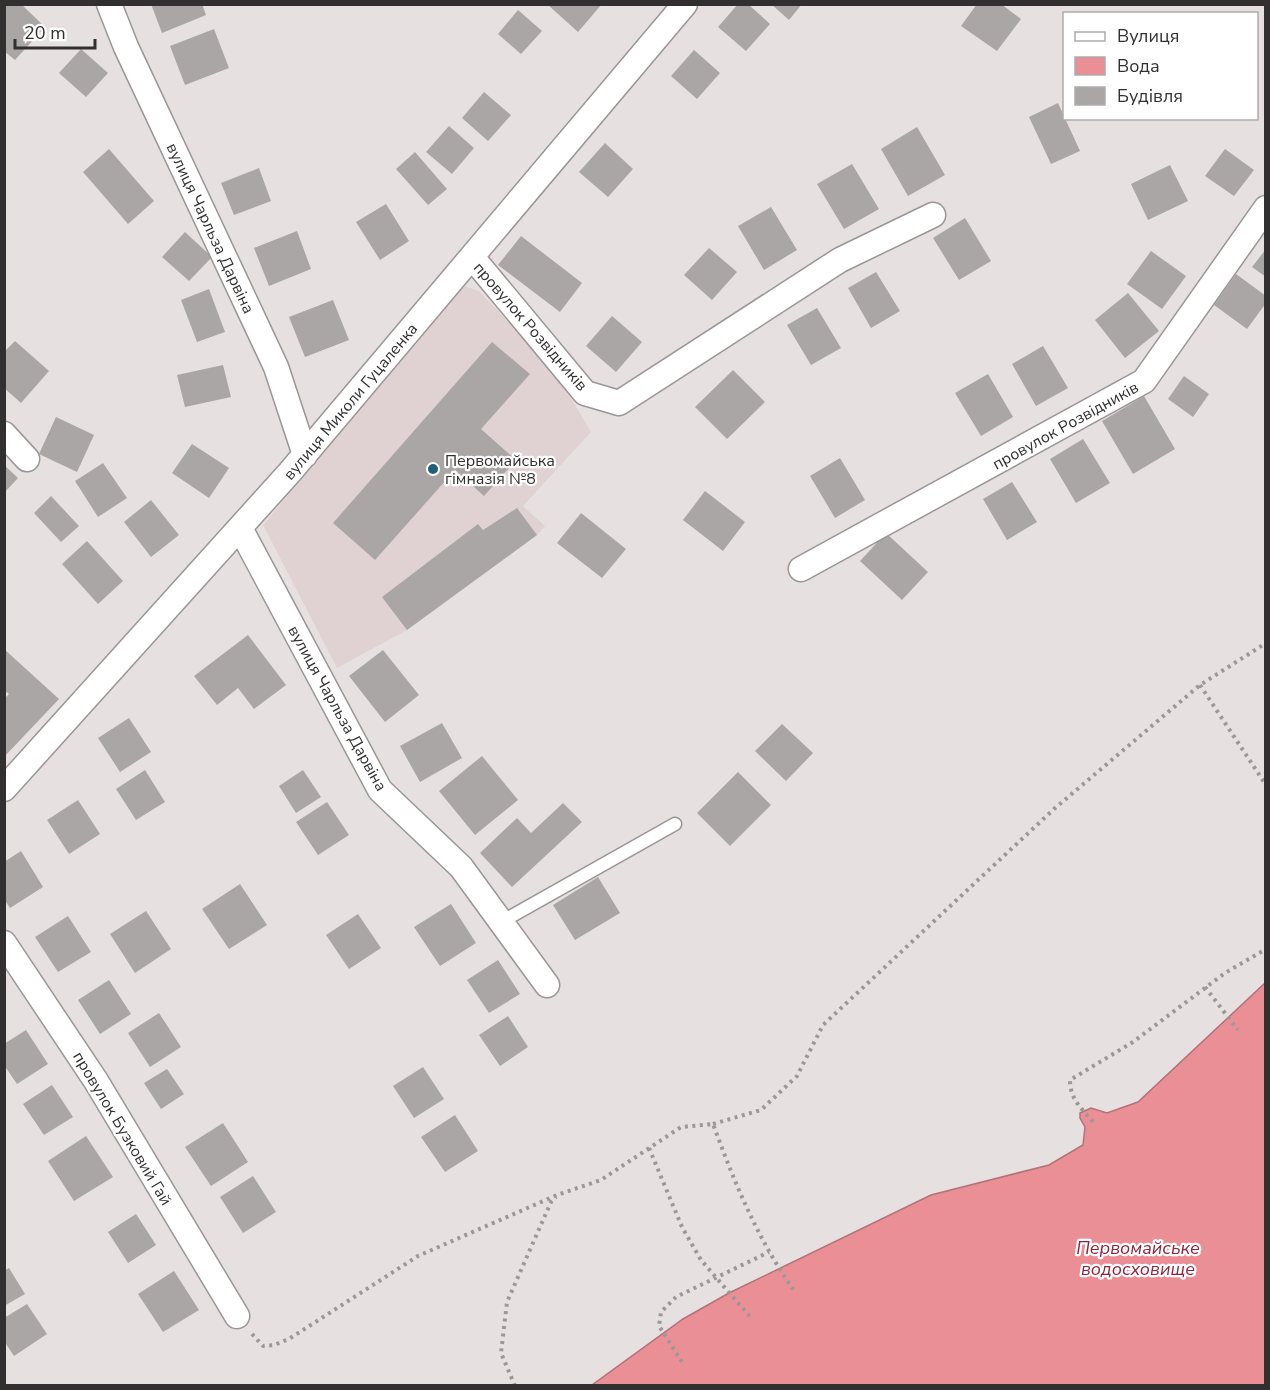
<svg xmlns="http://www.w3.org/2000/svg" width="1270" height="1390" viewBox="0 0 1270 1390" font-family="'Nunito Sans',sans-serif">
  <style>
    .built { fill: #e0d2d3 }
    .water { fill: #eb8f96; stroke: #b37277; stroke-width: 1.5 }
    .building { fill: #aba6a6 }
    .lines { fill: none; stroke-linecap: round; stroke-linejoin: round }
    .service-casing { stroke: #9b9696; stroke-width: 15 }
    .minor-casing { stroke: #9b9696; stroke-width: 27 }
    .path { stroke: #9c9898; stroke-width: 4; stroke-dasharray: 3 4.5; stroke-linecap: butt }
    .service { stroke: #fff; stroke-width: 12 }
    .minor { stroke: #fff; stroke-width: 24 }
    .poi-dot { fill: #1f5e74; stroke: #fff; stroke-width: 2 }
    .labels { text-anchor: middle; stroke-width: 4.5; stroke-linejoin: round; paint-order: stroke }
    .street-label { font-size: 16px; fill: #312f2f; stroke: #fff }
    .poi-label { font-size: 16px; fill: #312f2f; stroke: #fff; text-anchor: start }
    .water-label { font-size: 18px; font-style: italic; fill: #902438; stroke: #fff }
  </style>
  <rect width="100%" height="100%" fill="#e6e0e0"/>
  <path class="built" d="M464,286L479,291L555,371L591,432L523,506L545,526L537,535L407,630L337,668L263,525Z"/>
  <path class="water" d="M1265,983V1385H592L683,1319L729,1293L931,1195L1049,1165L1083,1145L1085,1127L1080,1118V1113L1091,1108L1107,1113L1138,1102Z"/>
  <path class="building" d="M4,4H21L45,27L15,60L4,51Z
    M151,4H202L206,15L162,33Z
    M547,4H602L578,32Z
    M738,4H748L770,24L746,51L718,27Z
    M771,4H802L789,20Z
    M977,4H1001L1021,19L997,51L961,26Z
    M518,10L542,31L521,54L498,34Z
    M214,29L229,68L185,85L170,46Z
    M81,49L108,73L86,97L59,73Z
    M694,50L720,73L697,99L671,76Z
    M484,92L511,115L488,141L462,118Z
    M1058,103L1080,151L1051,164L1029,117Z
    M449,126L474,148L452,174L426,152Z
    M917,127L945,175L908,196L881,149Z
    M605,143L633,169L608,197L579,172Z
    M109,149L154,201L128,224L83,172Z
    M1225,149L1254,170L1234,196L1205,176Z
    M415,152L447,189L428,205L396,169Z
    M852,164L879,209L844,229L817,184Z
    M1170,165L1188,201L1148,220L1131,184Z
    M259,168L271,201L234,215L221,183Z
    M386,204L409,241L380,260L356,222Z
    M771,207L797,250L764,270L738,226Z
    M965,218L991,261L959,280L933,238Z
    M297,231L311,269L269,286L254,248Z
    M185,232L212,257L189,281L162,257Z
    M521,236L582,283L560,312L498,265Z
    M709,248L737,272L712,300L684,275Z
    M1266,249V277L1252,267Z
    M1151,251L1186,276L1162,309L1127,284Z
    M876,272L900,311L871,328L848,288Z
    M1236,274L1266,296V303L1247,329L1214,305Z
    M209,289L225,332L197,342L181,300Z
    M1128,293L1159,331L1125,358L1095,320Z
    M333,300L349,340L305,357L289,317Z
    M817,308L841,348L811,365L787,325Z
    M612,316L642,342L616,372L586,346Z
    M15,341L49,371L21,403L4,388V352Z
    M492,342L530,374L481,429L516,460L484,496L455,470L375,560L333,523Z
    M1043,346L1068,388L1036,406L1012,364Z
    M223,365L231,397L185,407L177,375Z
    M733,370L765,402L727,439L695,407Z
    M988,374L1013,417L981,436L955,393Z
    M1184,376L1209,394L1193,417L1168,399Z
    M1144,396L1175,449L1133,474L1102,421Z
    M56,417L94,435L77,472L39,454Z
    M1083,439L1110,483L1076,503L1050,459Z
    M192,444L229,468L209,498L172,473Z
    M840,458L865,500L835,518L810,476Z
    M103,463L127,498L98,517L75,481Z
    M4,465L18,478L4,493Z
    M1012,482L1037,522L1007,540L983,499Z
    M705,491L745,522L723,551L683,520Z
    M51,496L79,526L61,542L34,513Z
    M151,500L179,535L151,557L124,522Z
    M517,508L537,535L407,630L382,597L478,524L483,530Z
    M581,513L626,549L602,578L557,543Z
    M886,533L928,572L902,600L860,561Z
    M87,541L123,581L98,604L62,564Z
    M248,635L286,685L254,709L238,688L217,705L194,676Z
    M4,649L59,699L4,757V699L9,694L4,690Z
    M383,650L419,695L385,722L349,676Z
    M129,718L151,752L120,772L98,738Z
    M442,723L462,758L420,782L400,746Z
    M782,724L813,753L786,781L755,751Z
    M482,756L518,800L475,835L439,791Z
    M145,770L165,802L136,820L116,789Z
    M303,770L321,797L296,813L279,786Z
    M738,772L771,805L730,846L697,813Z
    M78,800L100,834L69,854L47,820Z
    M327,802L349,835L318,855L296,822Z
    M563,803L582,822L512,887L480,853L517,818L531,833Z
    M21,851L43,887L10,908L4,899V862Z
    M598,877L620,913L575,940L553,905Z
    M240,884L267,925L229,949L202,909Z
    M451,904L476,943L440,966L414,927Z
    M146,911L171,949L135,973L110,934Z
    M358,914L381,948L349,969L326,935Z
    M68,916L91,952L58,972L35,937Z
    M498,960L520,994L489,1013L467,980Z
    M109,980L131,1014L100,1034L78,1000Z
    M159,1013L181,1047L150,1067L128,1033Z
    M508,1016L528,1047L500,1066L479,1035Z
    M26,1030L48,1064L17,1084L4,1065V1044Z
    M423,1067L444,1099L414,1118L393,1086Z
    M167,1069L184,1094L161,1109L144,1083Z
    M52,1085L73,1117L44,1135L23,1104Z
    M455,1115L478,1151L445,1172L421,1137Z
    M223,1123L248,1162L211,1186L185,1147Z
    M86,1136L113,1177L74,1201L48,1161Z
    M253,1176L276,1212L243,1233L220,1197Z
    M136,1214L156,1245L128,1263L108,1232Z
    M9,1268L25,1294L4,1306V1271Z
    M174,1271L199,1310L163,1332L138,1294Z
    M27,1304L47,1334L14,1356L4,1341V1318Z"/>
  <g class="lines">
    <g class="service-casing">
      <path id="service" d="M501,922L675,824"/>
    </g>
    <g class="minor-casing">
      <path id="minor" d="M109,4L126,47L276,367L305,455
        M472,257L585,393L619,403L840,260L933,215
        M4,434L27,459
        M240,528L380,790L461,867L547,985
        M801,569L1144,381L1266,208
        M4,789L290,472L685,4
        M4,943L96,1081L237,1316"/>
    </g>
    <path class="path" d="M1200,685L1266,785
      M1205,987L1238,1030
      M1093,1122C1081,1108 1070,1099 1070,1080L1133,1042L1225,973L1266,949
      M713,1124L761,1110L797,1076L823,1025L1054,809L1200,685L1266,643
      M649,1148L682,1227L701,1260L752,1319
      M252,1334L263,1346L274,1345L289,1339L418,1256L557,1195L601,1180L681,1127L713,1124C735,1184 758,1240 795,1292
      M682,1362L659,1326L661,1312L676,1297L769,1252
      M515,1386L501,1353L507,1302L551,1202L556,1197"/>
    <use href="#service" class="service"/>
    <use href="#minor" class="minor"/>
  </g>
  <circle class="poi-dot" cx="433" cy="469" r="6"/>
  <g class="labels">
    <g class="street-label">
      <text transform="translate(211 228) rotate(65)" y="6">вулиця Чарльза Дарвіна</text>
      <text transform="translate(531 326) rotate(49)" y="6">провулок Розвідників</text>
      <text transform="translate(350 401) rotate(-50)" y="6">вулиця Миколи Гуцаленка</text>
      <text transform="translate(1065 425) rotate(-29)" y="6">провулок Розвідників</text>
      <text transform="translate(338 708) rotate(61)" y="6">вулиця Чарльза Дарвіна</text>
      <text transform="translate(123 1128) rotate(59)" y="6">провулок Бузковий Гай</text>
    </g>
    <g class="poi-label">
      <text x="445" y="466">Первомайська<tspan x="445" dy="18">гімназія №8</tspan></text>
    </g>
    <g class="water-label">
      <text x="1138" y="1254">Первомайське<tspan x="1138" dy="21">водосховище</tspan></text>
    </g>
  </g>
  <rect width="1270" height="1390" fill="none" stroke="#312f2f" stroke-width="12"/>
  <rect x="1063" y="12" width="195" height="108" fill="#ffffff" stroke="#adacac" stroke-width="1.5"/>
  <rect x="1075" y="32" width="30" height="9" fill="#ffffff" stroke="#adacac" stroke-width="1.5"/>
  <text x="1117" y="42" font-size="18" fill="#312f2f">Вулиця</text>
  <rect x="1075" y="57" width="30" height="18" fill="#eb8f96" stroke="#adacac" stroke-width="1.5"/>
  <text x="1117" y="72" font-size="18" fill="#312f2f">Вода</text>
  <rect x="1075" y="87" width="30" height="18" fill="#aba6a6" stroke="#adacac" stroke-width="1.5"/>
  <text x="1117" y="102" font-size="18" fill="#312f2f">Будівля</text>
  <path d="M15 39v9h80v-9" fill="none" stroke="#312f2f" stroke-width="3"/>
  <text x="24" y="39" font-size="18" fill="#312f2f" stroke="#ffffff" stroke-width="4.5" paint-order="stroke">20 m</text>
</svg>
